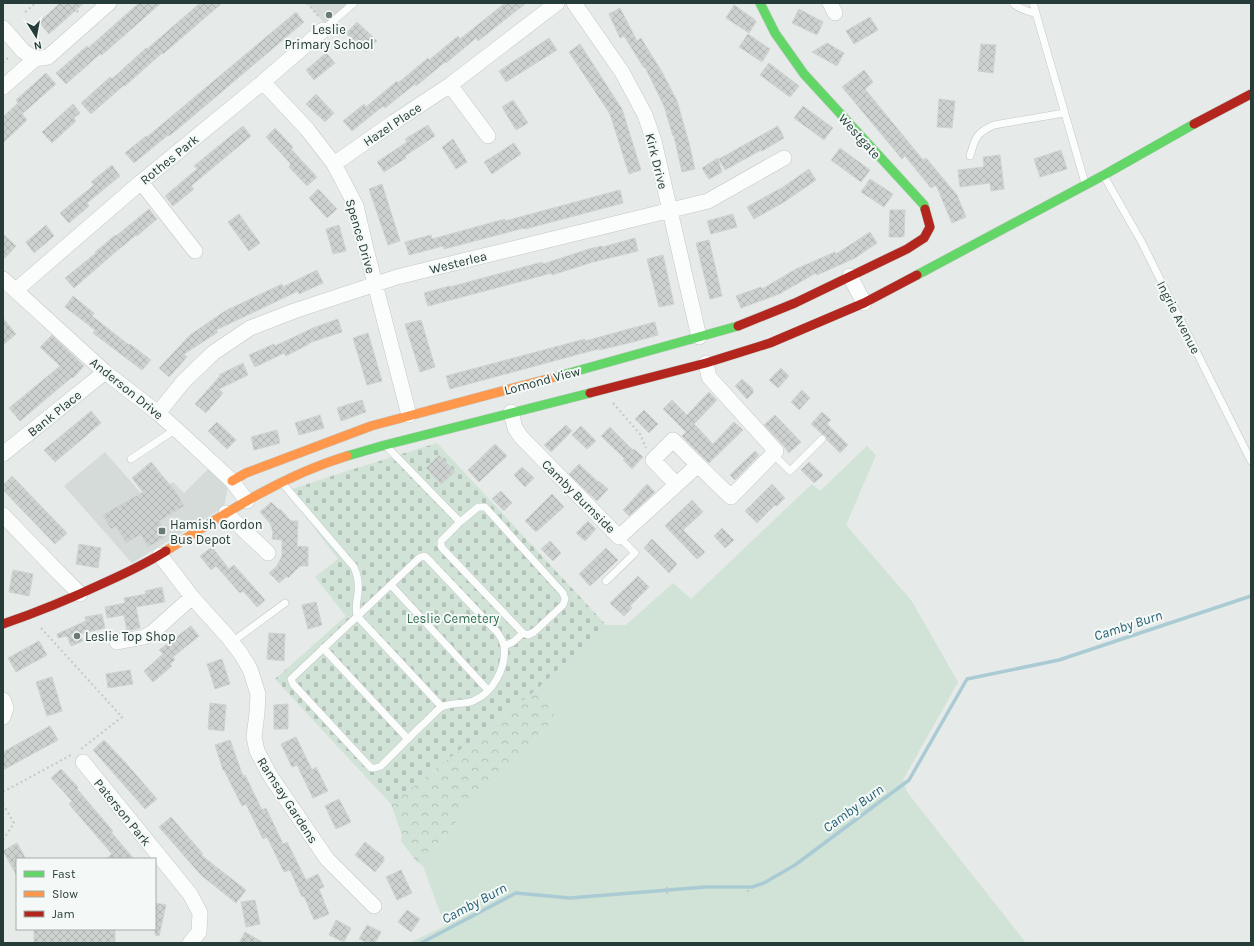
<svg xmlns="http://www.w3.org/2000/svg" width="1254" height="946" viewBox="0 0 1254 946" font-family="Karla,sans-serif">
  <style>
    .built { fill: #d4dbd8 }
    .green { fill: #d1e2d7 }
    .forest { fill: url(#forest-crowns) }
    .cemetery { fill: url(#cemetery-stones) }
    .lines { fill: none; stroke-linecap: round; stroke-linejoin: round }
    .stream { stroke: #aacbd4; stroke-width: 3.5 }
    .building { fill: url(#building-cross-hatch); stroke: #cfd3d1 }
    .lane-casing { stroke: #c3c7c5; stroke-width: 8 }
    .street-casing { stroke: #c3c7c5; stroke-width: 16 }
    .fast-casing { stroke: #c2c8c6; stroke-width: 10 }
    .slow-casing { stroke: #c2c8c6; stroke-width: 10 }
    .jam-casing { stroke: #c2c8c6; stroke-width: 10 }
    .path { stroke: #c2cac8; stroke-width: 2; stroke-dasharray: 2 3; stroke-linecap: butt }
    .lane { stroke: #fbfcfc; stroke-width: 7 }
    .street { stroke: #fbfcfc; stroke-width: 15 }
    .fast { stroke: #63d668; stroke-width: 9 }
    .slow { stroke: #ff974d; stroke-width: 9 }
    .jam { stroke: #b3261e; stroke-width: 9 }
    .poi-dot { fill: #697976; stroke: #f4f9f7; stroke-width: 1.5 }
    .labels { text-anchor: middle; stroke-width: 4; stroke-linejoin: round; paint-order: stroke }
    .poi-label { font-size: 13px; fill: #253c38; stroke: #f4f9f7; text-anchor: start }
    .street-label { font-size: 13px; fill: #253c38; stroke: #f4f9f7 }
    .park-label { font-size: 13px; fill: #337050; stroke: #f4f9f7 }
    .water-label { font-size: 14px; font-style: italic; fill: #245f73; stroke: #f4f9f7 }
  </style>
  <defs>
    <pattern id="forest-crowns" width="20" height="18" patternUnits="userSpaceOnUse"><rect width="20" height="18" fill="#d1e2d7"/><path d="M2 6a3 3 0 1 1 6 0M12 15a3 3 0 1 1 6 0" fill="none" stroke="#b3c3b9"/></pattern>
    <pattern id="cemetery-stones" width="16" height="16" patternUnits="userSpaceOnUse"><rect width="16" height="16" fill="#d1e2d7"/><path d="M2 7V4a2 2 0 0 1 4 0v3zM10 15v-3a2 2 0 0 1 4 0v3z" fill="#b3c3b9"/></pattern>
    <pattern id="building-cross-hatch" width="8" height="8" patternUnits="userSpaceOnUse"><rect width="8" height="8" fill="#cdd1d0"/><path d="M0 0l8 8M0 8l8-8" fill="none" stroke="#b0b4b3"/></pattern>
  </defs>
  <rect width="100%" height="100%" fill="#e6eae8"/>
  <path class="built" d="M307,3H354L327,26Z
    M105,452L146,499L173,482L184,493L210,467L228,486L224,507L132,563L64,486Z"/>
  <path class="green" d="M867,446L876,455L846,525L911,600L958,682L903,780L907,792L1026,943H409L445,926L423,866L465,810L546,728C548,726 551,723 552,720C559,709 544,697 537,689L606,625H626L673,583L691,599L812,484L820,491Z"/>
  <path class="forest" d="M537,689C544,697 559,709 552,720C551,723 548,726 546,728L465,810L423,866L416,861L401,841L402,835L391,804Z"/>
  <path class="cemetery" d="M437,443L606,625L537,689L391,804L275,679L346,616L315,577L338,559L286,491L344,472Z"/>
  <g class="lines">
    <path class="stream" d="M421,943L516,893L570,898L705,887H752L764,883L795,865L909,780L967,679L1059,660L1251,596"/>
  </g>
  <path class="building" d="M60,3H84L49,34L39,22Z
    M139,3H161L102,55L100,54L66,84L56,73L87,46L88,48Z
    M200,3H222L163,54L162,53L125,86L124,85L91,114L81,103L110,77L112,79L146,48L147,49Z
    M505,3H526L478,41L476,38L446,63L445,62L416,86L415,84L385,108L383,106L352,131L343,121L364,104L366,107L397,81L398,83L428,58L429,60L458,36L460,39Z
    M734,5L754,19L756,22L749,33L726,18Z
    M620,8L637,41L641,38L662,72L677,101L689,143L695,169L682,172L674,136H673L664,106L645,67L644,68L624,36L620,38L609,14Z
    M799,9L823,22L817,35L792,23Z
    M296,12L304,22L179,128L169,136L168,135L134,163L125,153L146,136L147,137Z
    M870,17L878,30L854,44L846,31Z
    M357,22L377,41L366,52L346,33Z
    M748,34L770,49L762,62L739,47Z
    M549,38L557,50L506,82L499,71Z
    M827,43L844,53L837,66L812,52Z
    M580,44L622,109L641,170L629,174L610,114L569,52Z
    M981,44L996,45L993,73L978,71Z
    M326,53L335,63L314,80L306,70Z
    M769,63L799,86L790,97L760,75Z
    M864,70L873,82L865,89L923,160L926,158L957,195L966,217L952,223L936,185L931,188L905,156L902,159L842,87Z
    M46,73L56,84L22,114L27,120L3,143V117L18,103L16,100Z
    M316,94L334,113L325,122L306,104Z
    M939,99L955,101L952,128L937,127Z
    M513,100L528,123L516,130L502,107Z
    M73,104L80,113L74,118L76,121L52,143L42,132Z
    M803,106L833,128L824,140L794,118Z
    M428,125L435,136L405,156L406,158L384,172L377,162L407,142L405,139Z
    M243,126L251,136L191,186L194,189L173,206L165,196L197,169L194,166Z
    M778,126L784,138L762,151L761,150L725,170L719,159Z
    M275,128L293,147L291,149L317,177L307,186L289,167L291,164L266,137Z
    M453,139L467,162L456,169L442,147Z
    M514,143L521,154L492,174L484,162Z
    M840,148L870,170L861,182L831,160Z
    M1061,150L1067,169L1040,177L1034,159Z
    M1000,155L1004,189L991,191L990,183L960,187L958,170L984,167L983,157Z
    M718,158L722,172L709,179L702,168Z
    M112,165L120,176L87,203L89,206L69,223L60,213L94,185L91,182Z
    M809,169L816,180L784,202L754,219L747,207L783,187Z
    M870,179L893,194L884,207L861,192Z
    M382,184L400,241L388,245L369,189Z
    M318,189L337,209L327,218L309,198Z
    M620,190L623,203L525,229L524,228L444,249L443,246L409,255L405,242L431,235L432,239L505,219V221Z
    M149,209L157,219L137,236L136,235L113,254L74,288L65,278L96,253L95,252L105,244L115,235L116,236Z
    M890,210H905L904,236L903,237H889Z
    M239,214L260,243L249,251L228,222Z
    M733,214L737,227L711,234L707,221Z
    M46,225L54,236L34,253L26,242Z
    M339,225L346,251L333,254L326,229Z
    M870,232L877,243L855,258L817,275L816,273L779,294L741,308L736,296L761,287L762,289L796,269L835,252L836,254Z
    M3,234L16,246L3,260Z
    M635,238L638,251L593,262L552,275V273L428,306L424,293L450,286V287L542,262L543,264L589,249L602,246L603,247Z
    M709,240L722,296L710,299L696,243Z
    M663,255L674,304L659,307L647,259Z
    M317,270L323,283L299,294L298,291L216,330L218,332L184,354L187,357L169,377L159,368L190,335L225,311L282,284L283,287Z
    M73,296L94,313L92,316L129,345L130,344L151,360L142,370L93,333L95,330L65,307Z
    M3,318L16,334L3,345Z
    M338,319L342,332L309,343V344L286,356L284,353L255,367L249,355L274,344L275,346L313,328Z
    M421,320L435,367L420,372L405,324Z
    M655,322L658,335L633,342L599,350L598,349L450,389L446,376L585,339V341Z
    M368,333L382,381L367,385L353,338Z
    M52,335L84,366L73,378L72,377L20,421L9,408L60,366L40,347Z
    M243,363L248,375L219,389L223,393L206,413L195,404L220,376L219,375Z
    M781,368L789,376L778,388L769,380Z
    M742,379L753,389V393L747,399L735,386Z
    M802,390L810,398L799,410L791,402Z
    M709,392L717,400L694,424L713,444L734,422L743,430L709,463L682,436L686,432L663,409L672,400L687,415Z
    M362,400L366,412L341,421L337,408Z
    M644,410L658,424L649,433L635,419Z
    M91,411L101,423L55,462L44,450Z
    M822,412L831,420L827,424L848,445L840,453L827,440L826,436L822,434L811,424Z
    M320,415L324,428L299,435L295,423Z
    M775,415L801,442L789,453L783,445L764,425Z
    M217,422L236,440L227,449L208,431Z
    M566,425L572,431L551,452L544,445Z
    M581,426L596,441L587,449L572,435Z
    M610,427L633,450L634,449L643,457L632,469L623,460L625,459L601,436Z
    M277,430L280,443L254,450L251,437Z
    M495,444L507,456L479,482L468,470Z
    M755,451L759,455L735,480L730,475Z
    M439,455L455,472L441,484L426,468Z
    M151,462L175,491L184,506L159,521L167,536L148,547L141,534L126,543L116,526L111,529L103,515L143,492L132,478Z
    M809,462L823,475L814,483L801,470Z
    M579,464L598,482L599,481L608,489L597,501L569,474Z
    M522,467L534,478L525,487L514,475Z
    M12,476L67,533L55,544L3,490V485Z
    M647,484L655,492L629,516L623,510Z
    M772,484L785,498L777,506L775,505L757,523L745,511Z
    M501,491L512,503L504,511L492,499Z
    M552,494L564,507L536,532L525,521Z
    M692,500L703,512L683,530L705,552L697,559L665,526Z
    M271,502L279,510L280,509L291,521H298L297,546L308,547V566H300L288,578L287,576L279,583L269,573L277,566L282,556V540L272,539L273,532L270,523L260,512Z
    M588,521L596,529L585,541L576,533Z
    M722,528L734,540L725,548L714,536Z
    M652,539L677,564L669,573L644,548Z
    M550,541L561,553L553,561L541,549Z
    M79,544L101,548L98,568L76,564Z
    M212,547L229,569L234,565L265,600L257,607L243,591L240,593L216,566L211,570L200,556Z
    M606,548L618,560L590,586L579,574Z
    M13,570L33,574L29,596L9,592Z
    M638,576L649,587L630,606L632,608L624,616L610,603Z
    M162,587L165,602L136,607L140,628L127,631L124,615L107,618L105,607L125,603L124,598L146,594L145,591Z
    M316,602L322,625L308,629L302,605Z
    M102,614L105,628L80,634L83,641L71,646L67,636L58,638L57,634L86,621L85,617Z
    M191,626L199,636L173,657L175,660L170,664L172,666L153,682L144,671L163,654L159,650Z
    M269,633L285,634L284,661L267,659Z
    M39,641L47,655L16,672L8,658Z
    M222,659L230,684L215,689L207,664Z
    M130,670L133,684L108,688L106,674Z
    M52,677L62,711L47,716L36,682Z
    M210,703L226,705L224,731L208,729Z
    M288,704V729H274V705Z
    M50,726L58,740L3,770V752Z
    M296,737L312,770L316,767L328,791L313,798L297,765L292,767L281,744Z
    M104,740L125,762L157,799L145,809L93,750Z
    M230,740L243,776L245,775L262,810L266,808L283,844L287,842L306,880L318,874L324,887L319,889L329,914L314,920L304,896L302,897L290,870L284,872L267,837L263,839L246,804L242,806L224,770H223L215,745Z
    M61,769L78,787L77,789L113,831L111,832L134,859H106L112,854L69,804L72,801L51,778Z
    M339,799L351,822L336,829L325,806Z
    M171,817L203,854L201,855L246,890L236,903L201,875L159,827Z
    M365,842L384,857V861L375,872L355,855Z
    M17,843L26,859H17V876L3,851Z
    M401,870L412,893L397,900L386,877Z
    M255,900L260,924L246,927L241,902Z
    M155,903L166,905L159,936L155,935Z
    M407,910L420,919L411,932L398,922Z
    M336,920L351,928L344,942L329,935Z
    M367,925L381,932L375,943H368L359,939Z
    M52,929H115V942L97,943H34V930Z
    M245,932L264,943H239Z"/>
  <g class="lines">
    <g class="lane-casing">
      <path id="lane" d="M1013,3C1019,10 1027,10 1036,14
        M1033,3L1085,183
        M323,30L354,3
        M970,156C975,138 976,133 994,125L1064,113
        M1104,176L1141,241L1251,461
        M388,448L460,522L441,541V546L443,549L523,633L528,635L534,632L563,605L565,599L563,593L485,507H479L477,508L460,522
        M773,454L790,471L822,439
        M131,459L176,429
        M283,484L354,567C358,576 359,584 358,593C357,601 355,608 357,616L442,707
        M424,556L427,558L497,632C500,636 503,641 504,646C507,667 493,693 473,701C463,705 449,702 440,708C433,714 427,721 420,727C407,740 394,753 381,766L375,768H371L293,684L291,679L419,558Z
        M606,581L635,553L619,537
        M391,585L488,690
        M232,642L285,603
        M504,646L513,642L523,633
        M323,648L408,739"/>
    </g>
    <g class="street-casing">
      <path id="street" d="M574,3L622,72L645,115L654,141L699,337
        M830,3L835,13
        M3,28L23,51L35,59L48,57L109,3
        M263,82L307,129L334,164L356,206L366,249L409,415
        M450,85L488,136
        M3,87L35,59
        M334,164L394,122L450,85L557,3
        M141,182L195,251
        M850,276L864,303
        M3,279L105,372L158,413L176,429L232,481L247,501
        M16,290L141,182L263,82L323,30
        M511,412L515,428L521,437L619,537L698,465L731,497L776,451L709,377L706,363
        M158,413L183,382L213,353L250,328L294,311L397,277L708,201L784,158
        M3,454L105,372
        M676,484L653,460L673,440L698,465
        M226,513L268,553
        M3,515L56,570L80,594
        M160,555L192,597L228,637L241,654L250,669L258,694L257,713L254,737L257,751L271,777L327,859L374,906
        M117,642L144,637L153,632L192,597
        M3,700L6,708L3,717
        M83,762L190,894L200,913L199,932L190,943"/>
    </g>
    <g class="fast-casing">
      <path id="fast" d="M760,3L775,33L804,74L924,205L925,209
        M917,275L1104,175L1194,124
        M555,377L738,326
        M347,456L385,445L590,393"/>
    </g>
    <g class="slow-casing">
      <path id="slow" d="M232,481L246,473L371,426L555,377
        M166,551C224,514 281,476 347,456"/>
    </g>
    <g class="jam-casing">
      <path id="jam" d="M1194,124L1251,94
        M738,326L795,303L907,249L924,238L930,227L925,209
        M590,393L706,363L770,343L864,303L917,275
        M3,624C38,612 72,598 106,582C126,573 147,563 166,551"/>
    </g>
    <path class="path" d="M70,3L78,12
      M307,3L320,18
      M25,12L36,3
      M3,63L10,56
      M613,403L640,434L646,448
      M41,628L122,717L81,749
      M3,792L71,755
      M3,804L14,823L3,840
      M748,885V892
      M667,887V894
      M573,899V896"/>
    <use href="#lane" class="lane"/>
    <use href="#street" class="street"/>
    <use href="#fast" class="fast"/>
    <use href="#slow" class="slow"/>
    <use href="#jam" class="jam"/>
  </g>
  <g class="poi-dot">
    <circle cx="329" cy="15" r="4"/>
    <rect x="158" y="527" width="8" height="8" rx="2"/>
    <circle cx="77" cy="636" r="4"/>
  </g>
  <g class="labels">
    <g class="poi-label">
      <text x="329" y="34" text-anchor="middle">Leslie<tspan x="329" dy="15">Primary School</tspan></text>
      <text x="170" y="529">Hamish Gordon<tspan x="170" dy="15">Bus Depot</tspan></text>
      <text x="85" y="641">Leslie Top Shop</text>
    </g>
    <g class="street-label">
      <text transform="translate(392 124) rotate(-34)" y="5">Hazel Place</text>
      <text transform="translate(860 136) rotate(48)" y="5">Westgate</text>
      <text transform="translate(169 159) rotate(-39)" y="5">Rothes Park</text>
      <text transform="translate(657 161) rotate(76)" y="5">Kirk Drive</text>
      <text transform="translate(361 236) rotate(74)" y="5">Spence Drive</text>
      <text transform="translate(458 262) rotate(-14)" y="5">Westerlea</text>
      <text transform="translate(1179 317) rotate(63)" y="5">Ingrie Avenue</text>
      <text transform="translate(542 380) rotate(-15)" y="5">Lomond View</text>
      <text transform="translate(127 388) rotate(39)" y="5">Anderson Drive</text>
      <text transform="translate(54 413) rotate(-39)" y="5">Bank Place</text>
      <text transform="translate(579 496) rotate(45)" y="5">Camby Burnside</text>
      <text transform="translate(288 800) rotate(57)" y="5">Ramsay Gardens</text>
      <text transform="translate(123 812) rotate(51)" y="5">Paterson Park</text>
    </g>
    <g class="park-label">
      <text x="453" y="623">Leslie Cemetery</text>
    </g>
    <g class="water-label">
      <text transform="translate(1128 625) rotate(-18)" y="5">Camby Burn</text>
      <text transform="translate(853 808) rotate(-36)" y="5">Camby Burn</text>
      <text transform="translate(474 903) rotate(-28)" y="5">Camby Burn</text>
    </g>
  </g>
  <rect width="1254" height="946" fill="none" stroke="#253c38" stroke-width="8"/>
  <rect x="16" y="858" width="140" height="72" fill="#f4f9f7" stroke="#a1adab"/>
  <rect x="24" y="871" width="20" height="6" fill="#63d668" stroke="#a1adab"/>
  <text x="52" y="878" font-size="12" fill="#253c38">Fast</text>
  <rect x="24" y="891" width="20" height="6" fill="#ff974d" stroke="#a1adab"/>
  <text x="52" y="898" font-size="12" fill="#253c38">Slow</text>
  <rect x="24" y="911" width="20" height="6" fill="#b3261e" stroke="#a1adab"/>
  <text x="52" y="918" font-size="12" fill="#253c38">Jam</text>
  <g transform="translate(36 36) rotate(169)" stroke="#f4f9f7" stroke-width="3" paint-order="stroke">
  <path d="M0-3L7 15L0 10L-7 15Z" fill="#253c38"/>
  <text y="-6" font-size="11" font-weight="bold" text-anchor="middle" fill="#253c38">N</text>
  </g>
</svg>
